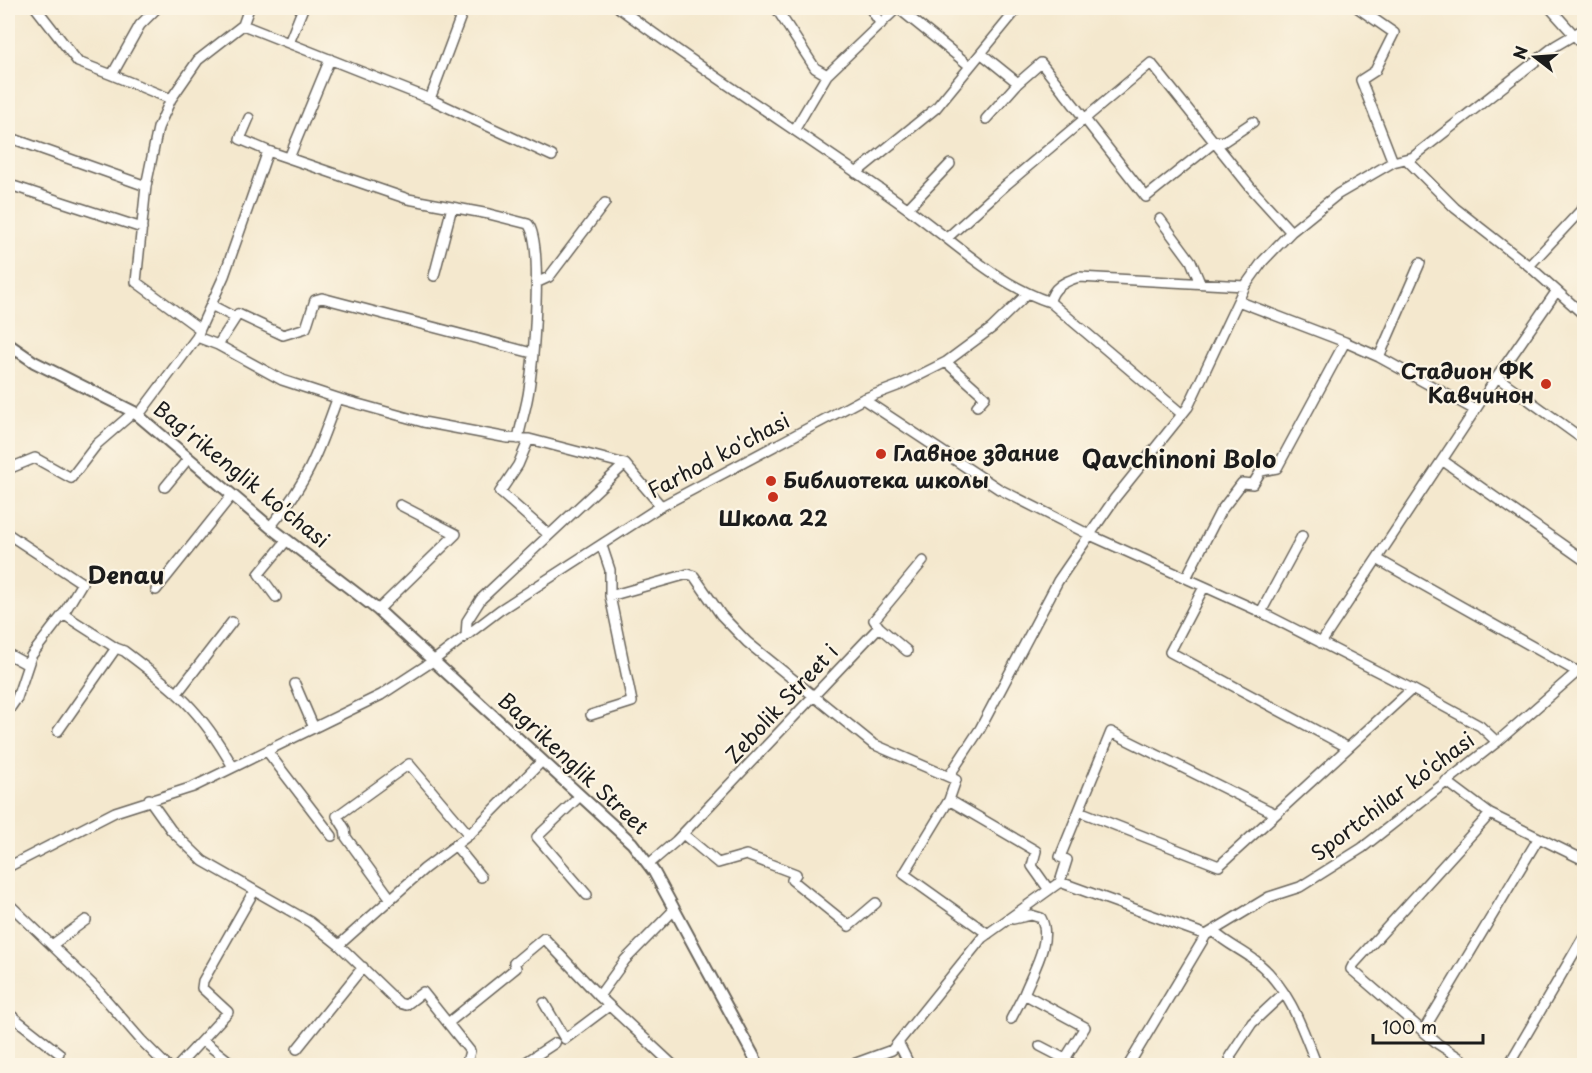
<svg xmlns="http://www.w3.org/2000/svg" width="1592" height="1073" viewBox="0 0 1592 1073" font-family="'Playpen Sans',sans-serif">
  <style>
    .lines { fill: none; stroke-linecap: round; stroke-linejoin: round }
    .minor-casing { stroke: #68635a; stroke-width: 12 }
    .major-casing { stroke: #68635a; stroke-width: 14 }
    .minor { stroke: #fff; stroke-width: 9 }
    .major { stroke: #fff; stroke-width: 10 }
    .poi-dot { fill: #c8321e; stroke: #fcf5e5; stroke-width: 2 }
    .labels { text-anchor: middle; stroke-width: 4.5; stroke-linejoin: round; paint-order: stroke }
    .poi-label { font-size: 21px; font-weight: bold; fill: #1c1c1c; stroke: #fcf5e5; text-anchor: start }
    .street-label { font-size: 21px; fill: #1c1c1c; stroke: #fcf5e5 }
    .quarter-label { font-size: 24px; font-weight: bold; fill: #1c1c1c; stroke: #fcf5e5 }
  </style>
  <rect width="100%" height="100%" fill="#fcf5e5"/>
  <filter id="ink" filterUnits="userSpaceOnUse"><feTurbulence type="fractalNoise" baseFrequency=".0167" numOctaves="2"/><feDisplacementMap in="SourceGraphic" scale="12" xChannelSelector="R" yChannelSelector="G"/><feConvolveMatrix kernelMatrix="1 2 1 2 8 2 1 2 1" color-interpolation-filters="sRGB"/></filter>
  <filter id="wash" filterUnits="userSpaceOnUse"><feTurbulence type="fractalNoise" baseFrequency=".008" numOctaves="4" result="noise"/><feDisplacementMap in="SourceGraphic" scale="24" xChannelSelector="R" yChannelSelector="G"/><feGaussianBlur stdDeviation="1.35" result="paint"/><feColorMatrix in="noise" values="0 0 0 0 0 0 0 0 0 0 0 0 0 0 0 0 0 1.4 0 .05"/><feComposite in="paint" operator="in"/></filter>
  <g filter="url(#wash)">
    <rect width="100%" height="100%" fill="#f4e8ce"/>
  </g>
  <g filter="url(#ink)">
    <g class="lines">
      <g class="minor-casing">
        <path id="minor" d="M36,8L78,62L112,75
          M157,8L140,25L112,75L171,99
          M619,8C712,77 812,140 907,208C953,241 996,284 1050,302L1182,414
          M776,8L815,68L827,75
          M870,8L881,24
          M898,8L970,66
          M1358,8L1394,33L1375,71L1361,80L1393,162
          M1550,8L1584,46
          M243,25L249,8
          M289,43L303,8
          M982,54L1018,83L986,119
          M1018,83L1041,63L1146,197L1216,141L1223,142L1253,122
          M430,99L464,8
          M249,118L240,139L268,151
          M795,129L827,75L897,8
          M8,137L146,186L136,282L200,329L197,337
          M289,158L330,59
          M1407,160L1455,208L1529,266L1584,315
          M856,173L936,108L1018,8
          M146,186L158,128L171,99L198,60L243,25L430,99L552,156
          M8,192L10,185L142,228
          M908,208L950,164
          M1160,219L1191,261L1200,283
          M947,238L1007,184L1151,63L1251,188L1291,232
          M1529,266L1584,207
          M434,276L452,207
          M536,283L549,277L605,203
          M1238,301L1345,342
          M1050,302C1052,287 1066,281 1079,277L1245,286
          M213,306L234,317
          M200,329L224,276L268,151L408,199L489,214L528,224C544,242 533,362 529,389C527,406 521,422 518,439
          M218,345L238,314L283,335L306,328L315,300L322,298L532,353
          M1379,357L1420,263
          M8,362L14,349
          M946,362L985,397L977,406
          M1497,377L1584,440
          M863,399L999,489L1090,535L1261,612L1412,689L1480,726L1497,742
          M138,416L197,337L218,345L282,380L340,399
          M529,439L518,465L500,492L548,534
          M1442,460L1584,560
          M8,469L35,458L71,478L97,444L134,412
          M165,487L188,459
          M270,527C307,483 317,455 336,402L340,399L423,422L508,438L529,439L625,464L661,506
          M8,534L82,583L64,613L31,656L17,698L8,711
          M1377,559L1576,671
          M1186,578L1220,512L1242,483L1253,484L1261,471L1277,468L1345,342L1379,357L1475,410
          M1204,587L1170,652L1347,747
          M156,590L232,495
          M610,596L688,574L694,576L721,615L747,642L873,744L956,780L949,800L904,874L988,934
          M276,597L259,574L287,540
          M378,610L456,534L400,505
          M1261,612L1302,536
          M879,627L907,651
          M466,636L467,621L481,599L625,464
          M1321,643L1497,377L1556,292
          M116,648L124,651C176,690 200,709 233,767
          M8,654L28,665
          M295,684L314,728
          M178,692L232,622
          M591,715L632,702L610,596V570L602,546
          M58,731L116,648L63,614
          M267,751L332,836
          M949,776L980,729L1058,581L1115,498L1188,407L1245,286L1263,261L1291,232L1338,194L1393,162L1413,157L1555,46L1584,29
          M1446,781L1490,814
          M580,796L537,837L587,895
          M149,799L171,830L203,861L310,922L339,945L399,1003L406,1005L423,992L470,1051L467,1062L461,1066
          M949,800L1036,851L1032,866L1049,890
          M1079,811L1219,866L1276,814
          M683,834L718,863L746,855L796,874L792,880L849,926L876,903
          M455,845L481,877
          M649,864L676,841L879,627L874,620L923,561
          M8,867L115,812L193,787L381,695L433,661L500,610L658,508L863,399L900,385L946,362L992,328L1027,294
          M1060,882L1206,935
          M391,899L346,837L345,829L337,816L409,764L469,835
          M8,903L95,987L141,1040L167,1066
          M1013,919L1031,915L1041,918C1053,940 1032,973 1024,994L1085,1027L1065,1059L1076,1066
          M1214,932C1227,944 1242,950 1256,961C1289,988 1302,1027 1317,1066
          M1206,935L1269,897L1300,887L1362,848L1497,742L1584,666
          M52,945L86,920
          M339,945L424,869L469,835L541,762
          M599,996L625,960L674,910
          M544,1003L565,1039L609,1006
          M8,1013L59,1053
          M1011,1019L1024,994
          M448,1023L516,968L514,963L544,938L599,996L674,1066
          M1423,1031L1538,839
          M202,1040L235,1066
          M899,1044L910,1066
          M1040,1046L1065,1059
          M297,1049L363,967
          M178,1066L228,1012L202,988L203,981L254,891
          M520,1066L555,1043
          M848,1066L892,1050L982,938L1060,882L1067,860L1060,857L1111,732L1276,814L1412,689
          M1128,1066L1206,935
          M1232,1066L1230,1056L1252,1023L1284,993
          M1472,1066L1438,1044L1351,969L1353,965L1490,814L1584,860
          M1508,1066L1584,936"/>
      </g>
      <g class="major-casing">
        <path id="major" d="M8,344L34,362L134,412L270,527L378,610L632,843L654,872L759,1066"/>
      </g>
      <use href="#minor" class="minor"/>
      <use href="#major" class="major"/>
    </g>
  </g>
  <g class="poi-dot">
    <circle cx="1546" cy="384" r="6"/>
    <circle cx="881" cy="454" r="6"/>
    <circle cx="771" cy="481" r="6"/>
    <circle cx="773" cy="497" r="6"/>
  </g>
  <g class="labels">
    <g class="poi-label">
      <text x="1534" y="379" text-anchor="end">Стадион ФК<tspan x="1534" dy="24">Кавчинон</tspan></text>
      <text x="893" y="461">Главное здание</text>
      <text x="783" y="488">Библиотека школы</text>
      <text x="773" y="526" text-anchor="middle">Школа 22</text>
    </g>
    <g class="street-label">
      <text transform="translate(719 456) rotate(-28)" y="7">Farhod ko'chasi</text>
      <text transform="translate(241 475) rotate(39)" y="7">Bag'rikenglik ko'chasi</text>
      <text transform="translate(782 704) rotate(-47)" y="7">Zebolik Street i</text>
      <text transform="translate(573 764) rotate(43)" y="7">Bagrikenglik Street</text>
      <text transform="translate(1393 797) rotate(-37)" y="7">Sportchilar ko‘chasi</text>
    </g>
    <g class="quarter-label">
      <text x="1179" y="468">Qavchinoni Bolo</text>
      <text x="126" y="584">Denau</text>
    </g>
  </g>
  <rect width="1592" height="1073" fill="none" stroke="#fcf5e5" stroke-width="30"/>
  <g transform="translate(1535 57) rotate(287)" stroke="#fcf5e5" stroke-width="4.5" paint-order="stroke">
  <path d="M0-4.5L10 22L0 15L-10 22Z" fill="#1c1c1c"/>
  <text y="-9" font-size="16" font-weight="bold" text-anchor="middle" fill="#1c1c1c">N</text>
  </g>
  <path d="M1373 1034v9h110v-9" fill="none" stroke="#1c1c1c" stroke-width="3"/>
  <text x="1382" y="1034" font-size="18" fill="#1c1c1c" stroke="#fcf5e5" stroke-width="4.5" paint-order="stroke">100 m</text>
</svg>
